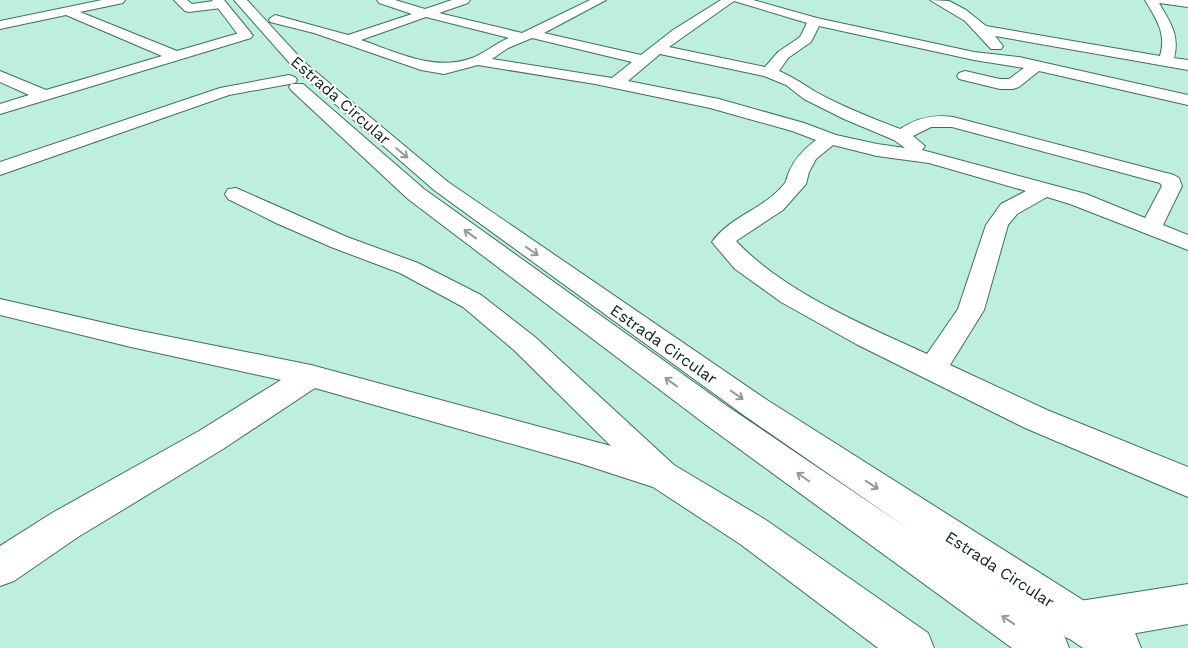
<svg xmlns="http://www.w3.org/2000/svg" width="1188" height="648" viewBox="0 0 1188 648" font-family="'Work Sans',sans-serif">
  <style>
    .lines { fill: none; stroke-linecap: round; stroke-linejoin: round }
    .minor-casing { stroke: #426e5e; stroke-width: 2 }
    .major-casing { stroke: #426e5e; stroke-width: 2 }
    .minor { fill: #fff; fill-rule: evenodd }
    .major { fill: #fff; fill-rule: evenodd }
    .oneway { stroke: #929b98 }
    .labels { text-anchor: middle; stroke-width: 4; stroke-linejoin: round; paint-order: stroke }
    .street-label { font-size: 16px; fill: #0d201a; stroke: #fff }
  </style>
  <rect width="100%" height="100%" fill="#beeedc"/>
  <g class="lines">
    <g class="minor-casing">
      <path id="minor" d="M102,0H125L123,3L80,12L177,51L246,31L253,35L251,38L0,114V104L29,95L0,82V71L46,90L162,56L66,15L0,29V21Z
        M174,0H187L192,4L221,0L227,4L221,8L189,12L185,11Z
        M377,0H395L425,9L452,0H470L468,3L439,13L522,33L590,0H606L544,33L641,55L673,30L721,0H753L817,18L974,52L1019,57L1188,95V105L1039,71L1019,87L1013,89H1000L959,79L957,76L959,73L965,71L1000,79H1009L1024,68L974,60L819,26L811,42L788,58L779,71C793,77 803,84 816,92C843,107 872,118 900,129C917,118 933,114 953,117L1174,175L1179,178L1182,186L1163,225L1188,235V250L1070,204L1047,197L1017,214L1008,225L984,310L950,365L1047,410L1188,467V497L1025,428L856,344L781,302L735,269L712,242C730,216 765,209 785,183C787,180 787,176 789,172C795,158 804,149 816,140L792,131L710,108L595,84L478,65L444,74L421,70L314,33L270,22L269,19L275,15L348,35L412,14L379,3ZM734,1L807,23L800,37L778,52L765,67L669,47ZM426,17L509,38C496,43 485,53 472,58C434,72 397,52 361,40ZM532,38L632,62L612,78L492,59L508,48ZM660,54L764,76L786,85L804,99L844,119L894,140L905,148L877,144L836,135L804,123L719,99L628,81ZM931,127H952L1160,183L1162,186L1145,218L1086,194L922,150L925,146L913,136ZM833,145L877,156L929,163L1026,191L1001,204L986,225L958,309L927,354C864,325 784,292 736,241L783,210L806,184L809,172L816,159Z
        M930,0L949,1L966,10L986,26L1160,56C1167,33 1156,19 1145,0H1188V7L1159,3C1170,22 1180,35 1174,58L1188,60V70L995,36L1003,46L1001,49H991L965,21Z
        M289,75L295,77L297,80L295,83L229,95L0,175V162L220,88Z
        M236,188L347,237L418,263L481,295L535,337L674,465L766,520L928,633L934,648H878L740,544L653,487L579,463L315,388L223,449L78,537L14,581L0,586V546L52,513L199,431L281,380L131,347L0,315V299L131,329L311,365L611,446L515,351L463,307L400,273L331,247L276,223L228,199L225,194L228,189Z
        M1188,584V624L1080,643L1065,637L1059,622L1065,607L1080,601Z"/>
    </g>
    <g class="major-casing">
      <path id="major" d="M212,0H224L251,33L249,36H239Z
        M234,0H247L304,62L448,182L767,400L1135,633L1141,648H1083L1064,635L1069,648H1012L705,424L408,199L291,90L289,87L291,84H303L424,189L727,406L910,530L745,416L434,190L294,68Z"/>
    </g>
    <use href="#minor" class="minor"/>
    <use href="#major" class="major"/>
  </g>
  <defs><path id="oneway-shaft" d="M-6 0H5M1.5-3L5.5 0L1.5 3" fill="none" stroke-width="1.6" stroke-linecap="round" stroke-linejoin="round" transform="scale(1.25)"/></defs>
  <g class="oneway">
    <use href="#oneway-shaft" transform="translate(402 153) rotate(40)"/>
    <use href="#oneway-shaft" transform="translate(470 234) rotate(-144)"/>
    <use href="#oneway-shaft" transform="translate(532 251) rotate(35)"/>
    <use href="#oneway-shaft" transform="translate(671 382) rotate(-144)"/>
    <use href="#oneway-shaft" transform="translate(737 395) rotate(35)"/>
    <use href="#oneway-shaft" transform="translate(803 477) rotate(-145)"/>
    <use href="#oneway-shaft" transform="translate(872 485) rotate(33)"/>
    <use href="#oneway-shaft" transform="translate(1008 620) rotate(-146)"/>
  </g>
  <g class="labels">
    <g class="street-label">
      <text transform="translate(341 100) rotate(41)" y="6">Estrada Circular</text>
      <text transform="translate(664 344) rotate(35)" y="6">Estrada Circular</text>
      <text transform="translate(1000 569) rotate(33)" y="6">Estrada Circular</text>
    </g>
  </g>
</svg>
